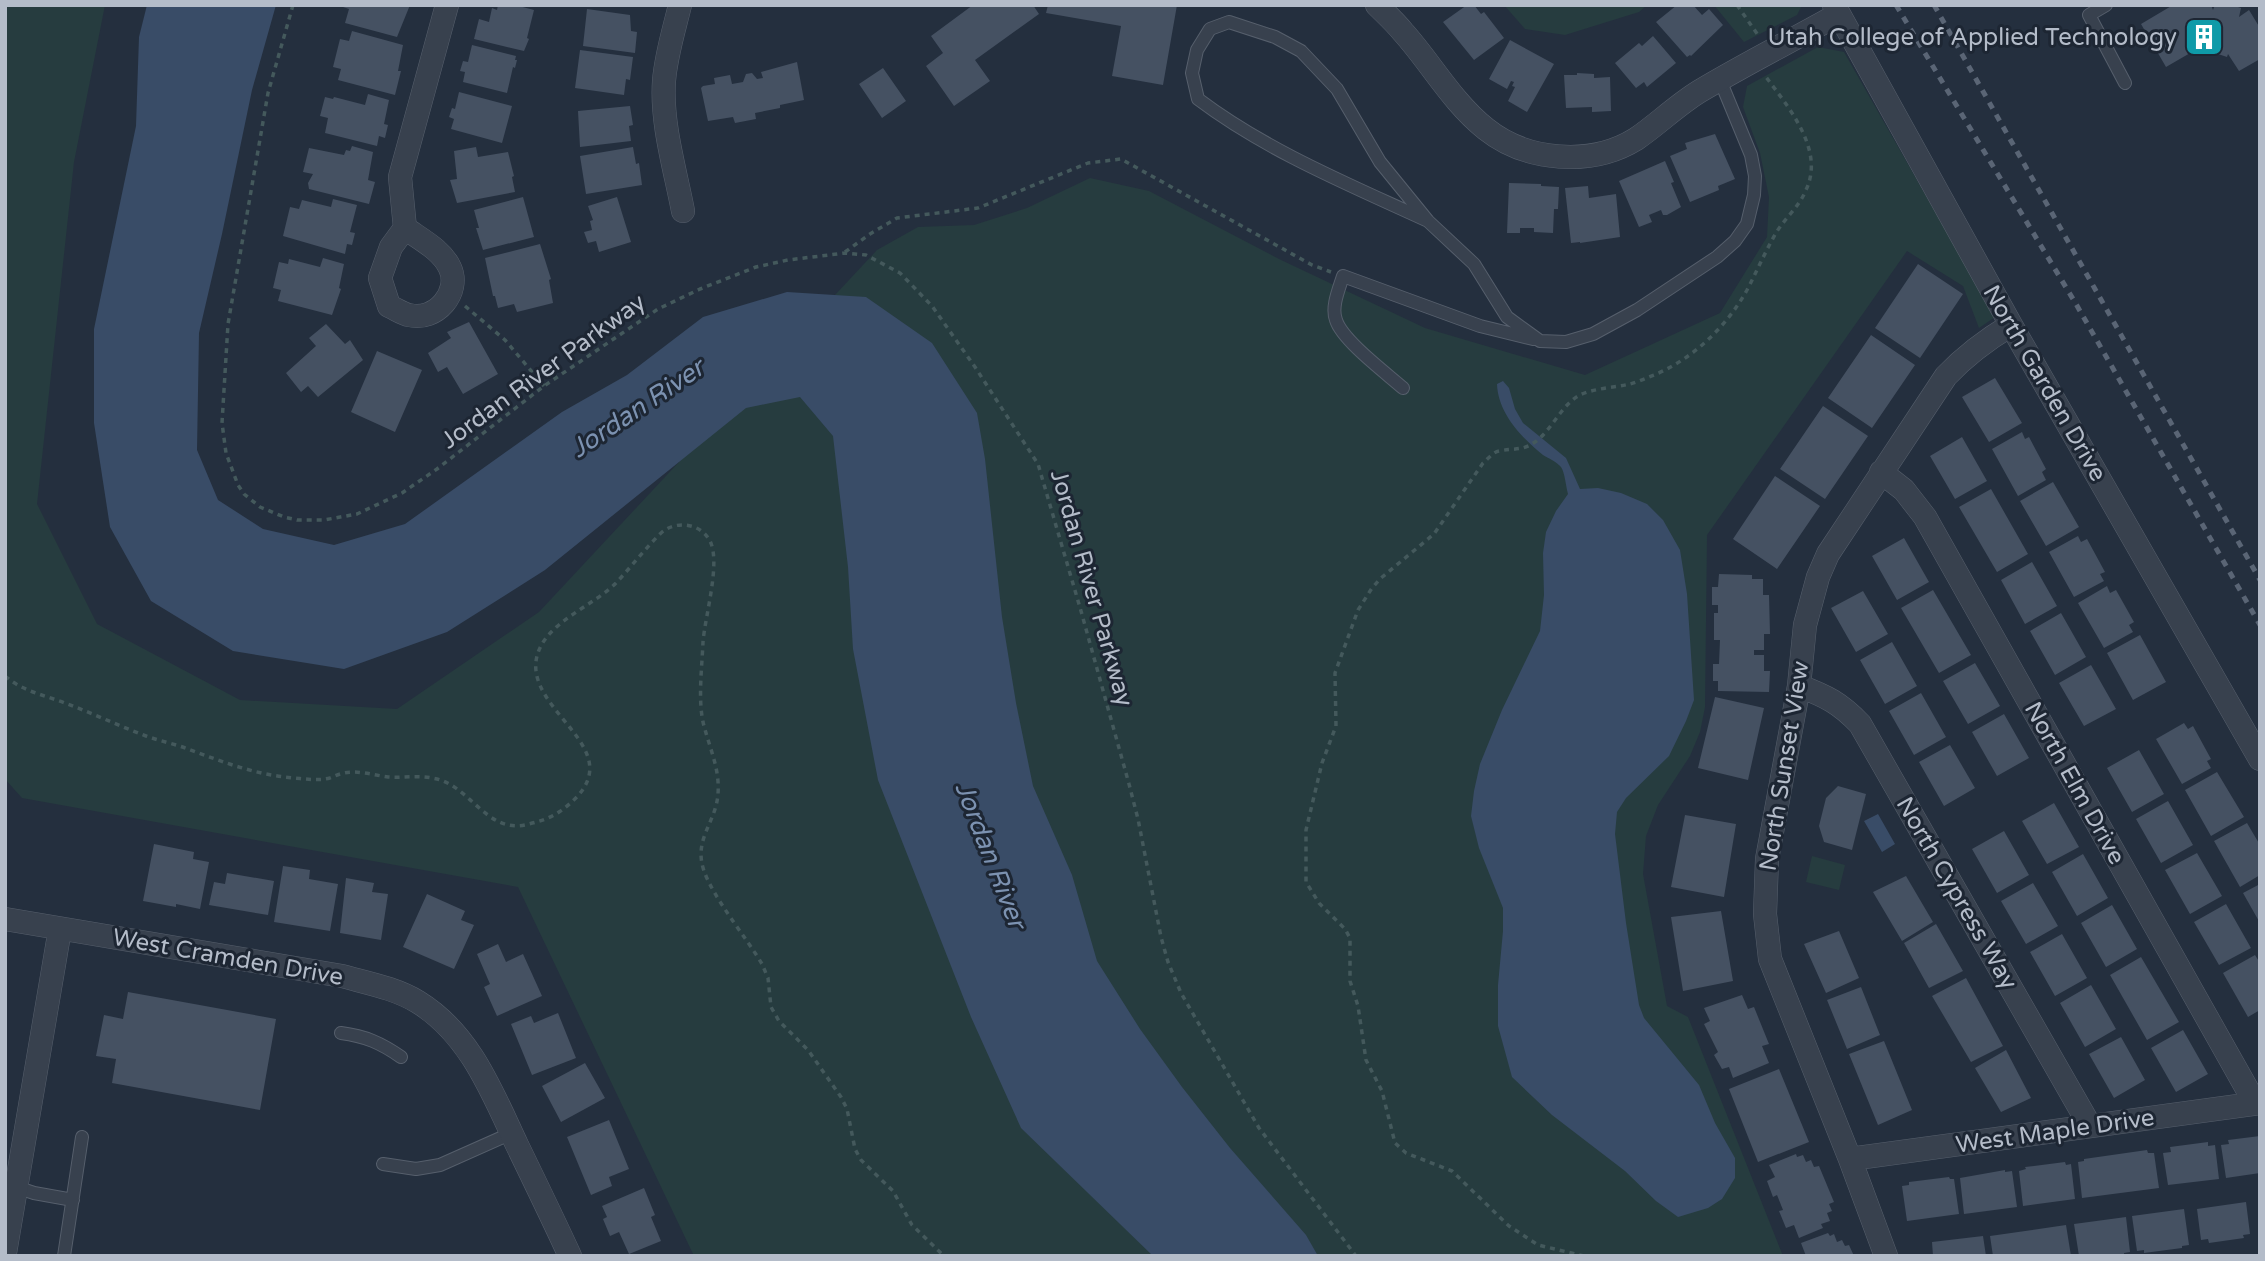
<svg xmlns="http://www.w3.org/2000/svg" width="2265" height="1261" viewBox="0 0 2265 1261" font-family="'Varela Round',sans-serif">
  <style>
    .green { fill: #263c3f }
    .water { fill: #394c67 }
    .building { fill: #455162 }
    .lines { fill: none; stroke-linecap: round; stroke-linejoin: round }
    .lane-casing { stroke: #565f6c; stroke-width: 14 }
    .street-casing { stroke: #565f6c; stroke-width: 24 }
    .path { stroke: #44595c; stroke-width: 3.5; stroke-dasharray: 5 5; stroke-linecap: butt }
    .lane { stroke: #38414e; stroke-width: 12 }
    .street { stroke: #38414e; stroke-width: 23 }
    .rail { stroke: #5a6575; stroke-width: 5; stroke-dasharray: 7 7; stroke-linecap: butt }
    .labels { text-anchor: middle; stroke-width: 6; stroke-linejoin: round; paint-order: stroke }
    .poi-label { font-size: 24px; fill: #b4bcc9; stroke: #1d2633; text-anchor: end }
    .street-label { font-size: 24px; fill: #b4bcc9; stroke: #1d2633 }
    .water-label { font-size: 26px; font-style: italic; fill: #7c92b1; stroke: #1d2633 }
  </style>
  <rect width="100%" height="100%" fill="#242f3e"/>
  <path class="green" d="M5,5H105L74,162L37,504L97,624L240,700L397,709L539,612L877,250L918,227L974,225L1027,208L1090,178L1149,191L1279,259L1425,328L1585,375L1720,313L1767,237L1769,197L1760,153L1743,107L1747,86L1818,47L1844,52L1995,317L1979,328L1963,286L1907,251L1707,535L1705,707L1700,732L1690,756L1658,805L1646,836L1643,874L1667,1006L1688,1017L1783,1256H694L518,887L22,798L5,779Z
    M1504,5H1647L1639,12L1565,35L1525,29Z
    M1714,5H1802L1797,15L1744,42Z
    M1812,856L1845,865L1839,890L1806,882Z"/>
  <path class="water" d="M147,5H276L252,90L222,234L199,333L197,450L218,500L263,529L334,545L405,524L562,412L627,375L703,317L787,292L866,297L932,343L977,413L985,459L1002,617L1016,703L1033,786L1072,875L1097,961L1140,1029L1182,1087L1230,1148L1306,1235L1318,1256H1153L1021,1128L971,1017L878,780L853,649L848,567L833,436L800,397L746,408L545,570L447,632L344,669L233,651L151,601L110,527L94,423V329L136,126L139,37Z
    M1503,381L1509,388L1515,409L1523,423L1566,458L1580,489L1598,488L1621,493L1647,504L1663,520L1680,550L1687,594L1694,700L1686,721L1669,756L1626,798L1617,812L1615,834L1626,923L1639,1005L1644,1018L1699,1085L1715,1123L1735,1158V1178L1722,1199L1708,1208L1678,1217L1656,1201L1625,1171L1552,1115L1512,1077L1498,1026V985L1503,931V908L1479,848L1471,816L1474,791L1480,764L1502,710L1540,631L1544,595L1543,553L1546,532L1556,511L1568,494C1566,487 1565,473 1561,467C1557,462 1548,458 1543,455C1521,437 1498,413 1497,384Z
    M1878,814L1895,844L1882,852L1864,821Z"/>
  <path class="building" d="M337,5H410L397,37L345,23L349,9Z
    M498,5H515L534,10L527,38L529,39L524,51L474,39L479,19L489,22L492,8L497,10Z
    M973,5H1033L1039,14L975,60L990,81L954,106L926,66L943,53L931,36Z
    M1048,5H1177L1163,85L1112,76L1121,26L1046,13Z
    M1467,5H1474L1481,14L1484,12L1504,38L1474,60L1443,22Z
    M1677,5H1693L1702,15L1709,9L1723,25L1691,56L1690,55L1687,57L1656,22Z
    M2173,5H2185L2187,7L2190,5H2211L2213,10L2215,5H2232L2241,8L2239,17L2249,10L2260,28V59L2239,71L2228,54L2227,57L2203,49L2204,45L2166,67L2141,24Z
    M587,9L630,15L631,31L637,32L635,53L583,46Z
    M352,31L403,45L398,71H401L395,95L338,80L341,69L333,67L340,39L349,41Z
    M1653,36L1676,63L1647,87L1644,82L1636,88L1615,63L1639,43L1642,46Z
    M1510,40L1554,64L1527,112L1508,101L1515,87L1512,86L1514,82L1511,81L1507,89L1489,79Z
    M472,45L516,56L515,60H517L515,68L513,67L507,93L463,82L465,72L460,71L463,61L468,62Z
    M580,50L633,57L630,80L626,79L624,95L575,88Z
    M797,62L804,100L780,105V108L755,113L756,119L735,123L733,117L708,121L701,88L703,86L715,84L714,78L730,75L732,84L743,82L746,74L752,73L757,79L763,78L761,72Z
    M883,68L906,101L882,118L859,84Z
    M1577,73L1594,74V78L1610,77L1611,111L1592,112V107L1566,108L1564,75H1577Z
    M459,92L512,106L502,143L451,129L454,119L449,117L452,108L455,109Z
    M368,94L389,100L384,124L388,125L385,138L379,136L377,146L325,133L328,118L320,116L325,97L333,99L334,97L365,105Z
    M630,106L633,125L629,126L631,141L580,147L578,111Z
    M1715,134L1735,179L1718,186L1719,190L1690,202L1670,156L1687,149L1685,143Z
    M352,146L373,152L368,180L375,182L369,204L309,189L308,183L313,174L303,172L309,148L344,155L346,150L350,151Z
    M476,147L478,157L508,152L514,176L512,177L515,192L457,203L450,180L457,179L454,151Z
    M633,147L636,164L639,163L642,185L586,194L580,156Z
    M1665,161L1674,182L1671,183L1681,207L1667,215H1663L1661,210L1649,215L1652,222L1639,227L1619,181Z
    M1509,183L1541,184V186L1559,187L1558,209H1554L1553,233L1534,232V228H1520V233H1507Z
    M1588,186L1589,198L1616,194L1620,237L1580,243V242L1571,243L1565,188Z
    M523,197L534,237L483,250L476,228H479L474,210Z
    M617,197L631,242L599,252L596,241L588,243L584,232L592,230L590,221L593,220L588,206Z
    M333,199L357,205L350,232L355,233L352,245L347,244L345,254L283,236L290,207L299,209L302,200L331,207Z
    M540,244L551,279L549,280L553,303L517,312L514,304L498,308L495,296H493L485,258Z
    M323,258L344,264L339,288L341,289L332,315L278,301L281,290L273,288L279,262L288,264L289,259L320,267Z
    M1918,264L1963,294L1920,358L1875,328Z
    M469,322L498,374L463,394L447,367L438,372L428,353L451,338L447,332Z
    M326,324L345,344L350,340L363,360L318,397L308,386L301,392L286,373L316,346L309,338Z
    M1871,335L1915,365L1872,428L1828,398Z
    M377,351L422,370L395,432L351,412Z
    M1995,378L2022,423L1989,442L1962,397Z
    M1823,406L1868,436L1825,499L1780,469Z
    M2022,432L2025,439L2029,437L2046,469L2042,472L2046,480L2018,496L1992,449Z
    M1962,437L1987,481L1955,499L1930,456Z
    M1775,476L1820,506L1777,569L1733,539Z
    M2053,482L2079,527L2046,546L2020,501Z
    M1991,489L2028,554L1997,572L1959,507Z
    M2078,536L2081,542L2087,539L2105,572L2100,574L2104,581L2074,597L2049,552Z
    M1904,538L1929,582L1897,600L1872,556Z
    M2032,562L2057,606L2025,624L2001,580Z
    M1719,574L1752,575V579H1763V595H1769L1770,634H1764V650H1754V655H1764V671H1770L1769,692L1718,691V681H1713V664H1719L1720,640H1714V613H1718V605H1712V587H1718Z
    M2107,586L2110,593L2116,590L2134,622L2129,625L2133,632L2104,648L2078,603Z
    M1933,590L1971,655L1939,673L1901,608Z
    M1863,591L1888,634L1856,652L1831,608Z
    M2061,613L2086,657L2055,675L2030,631Z
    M2140,635L2166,682L2133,700L2107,653Z
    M1892,642L1917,686L1885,704L1860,660Z
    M1975,663L2000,706L1968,724L1943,681Z
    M2091,665L2116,709L2084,726L2059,683Z
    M1921,693L1946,737L1914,755L1889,711Z
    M1715,697L1764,708L1748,780L1698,768Z
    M2004,714L2029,758L1997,776L1972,732Z
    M2184,723L2188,729L2193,726L2211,759L2207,761L2211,768L2182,784L2156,739Z
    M1950,745L1975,788L1944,806L1919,762Z
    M2139,750L2164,794L2132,812L2107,768Z
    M2217,772L2244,817L2211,836L2185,790Z
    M1838,786L1866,794L1852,850L1824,842L1819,826L1826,798Z
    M2168,801L2193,845L2161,863L2136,819Z
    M2054,803L2079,847L2047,864L2022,821Z
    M1685,815L1736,824L1724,897L1671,887Z
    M2247,823L2260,845V875L2240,887L2214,841Z
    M2004,831L2029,875L1997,893L1972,849Z
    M154,844L194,852L193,859L209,862L200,909L176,904V907L143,901Z
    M2197,853L2222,896L2190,914L2165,870Z
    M2083,854L2108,898L2077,916L2052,872Z
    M283,866L310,870L309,879L338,884L330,931L274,922Z
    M227,873L274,881L268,915L209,905L214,882L225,884Z
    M1906,876L1933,922L1902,941L1873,892Z
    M346,878L374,883L372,892L388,894L381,940L340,933Z
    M2033,883L2058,926L2026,944L2001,901Z
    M2260,884V923L2243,893Z
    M427,894L465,911L461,920L474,925L454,969L403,947Z
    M2226,904L2251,948L2219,965L2194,922Z
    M2112,905L2137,949L2106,967L2081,923Z
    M1721,911L1733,981L1683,991L1671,917Z
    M1936,924L1963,971L1929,988L1904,943Z
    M1839,931L1859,978L1826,993L1804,944Z
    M2062,934L2087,978L2055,996L2030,952Z
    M498,944L506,962L523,954L542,996L497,1016L484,987L490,984L477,954Z
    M2255,955L2260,963V1010L2248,1017L2223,973Z
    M2141,957L2179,1022L2147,1040L2110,975Z
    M1966,978L2003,1046L1971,1062L1932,996Z
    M2091,985L2116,1029L2085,1047L2060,1003Z
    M1861,987L1880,1035L1847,1049L1827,1000Z
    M128,992L276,1019L260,1110L112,1083L116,1059L96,1056L104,1015L123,1019Z
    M1742,995L1748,1009L1754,1007L1769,1044L1762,1046L1769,1063L1733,1078L1729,1067L1722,1069L1714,1055L1718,1052L1704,1024L1710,1021L1704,1008Z
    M558,1013L576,1058L532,1075L511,1024L531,1016L534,1023Z
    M2183,1030L2208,1074L2176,1092L2151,1048Z
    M2121,1037L2145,1080L2114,1098L2089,1054Z
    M1884,1041L1912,1110L1878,1125L1849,1054Z
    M2006,1050L2031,1098L2001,1112L1975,1068Z
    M585,1063L605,1098L561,1122L542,1086Z
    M1779,1069L1809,1142L1758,1162L1729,1089Z
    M609,1120L629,1169L609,1177L612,1186L591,1195L567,1137Z
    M2260,1136V1173L2226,1178L2221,1145L2229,1144L2228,1140Z
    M2208,1142V1146L2215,1145L2219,1179L2168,1185L2163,1153L2171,1152L2170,1147Z
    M2147,1150L2148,1153H2154L2159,1188L2082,1198L2078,1162L2084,1161V1159Z
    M1796,1154L1797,1157L1803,1155L1806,1162L1811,1160L1814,1167L1819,1166L1834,1202L1829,1204L1832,1211L1827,1213L1830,1221L1821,1224L1823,1228L1799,1238L1794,1225L1786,1228L1779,1211L1783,1210L1777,1195L1773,1197L1767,1181L1775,1177L1769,1165Z
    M2065,1162L2066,1165L2071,1164L2075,1199L2023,1206L2019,1171L2026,1169L2025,1167Z
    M2005,1170V1172L2012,1171L2017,1207L1964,1214L1960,1178Z
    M1949,1177L1950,1179H1954L1959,1214L1907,1221L1902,1186L1909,1185V1182Z
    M644,1188L655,1215L651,1217L661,1241L629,1254L619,1232L610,1236L603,1219L607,1217L602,1206Z
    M2246,1202L2250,1234L2243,1235L2244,1238L2209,1243L2208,1239L2201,1240L2197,1209Z
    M2184,1209L2189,1245L2182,1246V1248L2144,1253V1250L2137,1251L2132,1216Z
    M2126,1217L2130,1252L2124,1253V1256H2079L2074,1224Z
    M2066,1225L2071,1256H1993L1990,1236Z
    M1828,1233L1830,1236L1834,1234L1837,1242L1842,1240L1845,1246L1849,1245L1854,1256H1806L1801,1243Z
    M1983,1236L1986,1256H1933L1932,1242Z"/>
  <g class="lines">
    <g class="lane-casing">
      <path id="lane" d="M2106,5L2089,15L2125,83
        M1428,221C1350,185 1267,151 1198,99L1192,73L1197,50L1210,29L1229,22L1275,37L1301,51L1337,89L1380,162L1428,221L1474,264L1507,317L1540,341L1566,342L1593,334L1637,310L1717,257L1735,241L1747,224L1754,195L1755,176L1751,155L1720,80
        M1403,388C1386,373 1342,340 1336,320C1331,307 1339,289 1343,276L1480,326L1533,339
        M341,1033C365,1036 381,1043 401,1057
        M383,1164L416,1169L440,1165L512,1133
        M16,1187L34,1193L73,1200
        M64,1256L82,1137"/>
    </g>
    <g class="street-casing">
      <path id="street" d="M680,5C674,30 666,55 664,81C661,123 675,169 683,211
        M1377,5C1386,14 1395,22 1403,32C1431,63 1452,102 1486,129C1526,161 1591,167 1636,139C1658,124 1677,105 1700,91C1745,64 1793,40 1839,14
        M1834,5L2011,325L2260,759
        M405,228L391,247L380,278L389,306C396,309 403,314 409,315C436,322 461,292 450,268C442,250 420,239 405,228L400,177L447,5
        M1881,472L1904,490L1925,517L2255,1103
        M1799,686C1826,696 1840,703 1860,724L2090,1126
        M5,919L342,976C367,983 395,988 418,1002C470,1034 492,1092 517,1145C535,1182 553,1219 570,1256
        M1850,1159L2260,1103
        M5,1253L60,929
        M1886,1256L1850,1159L1770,959L1765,914L1767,859L1799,686L1805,625L1818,577L1828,554L1946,376C1966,355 1986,340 2011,325"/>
    </g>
    <path class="path" d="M293,5L268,93L228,324L222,423L226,453L238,485L244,494L260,507L284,517L297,520H324L357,514L402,493L437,469L544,386L658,309L700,289L756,267L788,260L845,253L866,255L900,273L932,306L975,367L1038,464L1081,611L1129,784L1138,819L1161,937L1168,962L1181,993L1259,1128L1356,1256
      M1737,5L1758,35
      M845,252L870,234L897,218L978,208L1088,163L1121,159L1312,265L1331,272
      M465,306L505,340L544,386
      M5,676C22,691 44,695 65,703C92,713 119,726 146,736C160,741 175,744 188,749C223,762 256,775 294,778C306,779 318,781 330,778C335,776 339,774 344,773C358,770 373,775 388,777C402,778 417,775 432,778C469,783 485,833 525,825C537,822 549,819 559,812C645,752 522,715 537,656C546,622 592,607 616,583C631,567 644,550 660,534C674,520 700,522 710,541C721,563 705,616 703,642C702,667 698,698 703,722C709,747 720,768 718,794C716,823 693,839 704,871C714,899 746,937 762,964L768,978L771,1007L779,1021L808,1050L841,1097L847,1109L855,1149L861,1160L893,1191L912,1225L944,1256
      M1584,1256L1538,1245L1509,1226L1452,1171L1406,1153L1395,1143L1382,1091L1366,1060L1358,1006L1350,981V938L1345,929L1319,903L1306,882V830L1322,763L1336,726L1335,673L1358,610L1372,588L1381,578L1434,534L1483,463C1488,459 1493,452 1499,451C1513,448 1523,451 1535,442C1552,430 1560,407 1578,396C1593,388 1613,388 1630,384C1638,382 1646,378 1654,375C1693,359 1727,326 1747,290C1757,271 1765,252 1776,233C1785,218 1799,207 1806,190C1825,150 1789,108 1766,77"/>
    <use href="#lane" class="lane"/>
    <use href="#street" class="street"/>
    <path class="rail" d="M1896,5L2076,304L2260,625
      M1934,5L2260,580"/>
  </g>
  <defs>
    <g id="building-square" transform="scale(2.0125)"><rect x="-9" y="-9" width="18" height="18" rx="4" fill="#0f9aa8" stroke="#1d2633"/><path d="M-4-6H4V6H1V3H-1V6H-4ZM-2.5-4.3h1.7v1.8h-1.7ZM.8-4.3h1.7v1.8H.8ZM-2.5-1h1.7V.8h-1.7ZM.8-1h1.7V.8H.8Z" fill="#fff"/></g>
  </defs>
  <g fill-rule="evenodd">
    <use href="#building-square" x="2204" y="37"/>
  </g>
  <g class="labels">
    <g class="poi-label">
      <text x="2177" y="45">Utah College of Applied Technology</text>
    </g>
    <g class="street-label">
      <text transform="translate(543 371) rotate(-36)" y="8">Jordan River Parkway</text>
      <text transform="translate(2045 383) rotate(60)" y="8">North Garden Drive</text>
      <text transform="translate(1092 588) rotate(74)" y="8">Jordan River Parkway</text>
      <text transform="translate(1784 766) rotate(-81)" y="8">North Sunset View</text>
      <text transform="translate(2075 783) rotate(61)" y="8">North Elm Drive</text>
      <text transform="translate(1957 893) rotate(60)" y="8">North Cypress Way</text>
      <text transform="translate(228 957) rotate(10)" y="8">West Cramden Drive</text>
      <text transform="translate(2055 1131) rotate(-8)" y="8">West Maple Drive</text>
    </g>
    <g class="water-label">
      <text transform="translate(637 408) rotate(-34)" y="9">Jordan River</text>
      <text transform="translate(991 855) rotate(69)" y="9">Jordan River</text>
    </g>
  </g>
  <rect width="2265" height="1261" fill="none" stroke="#b4bcc9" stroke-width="14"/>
</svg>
